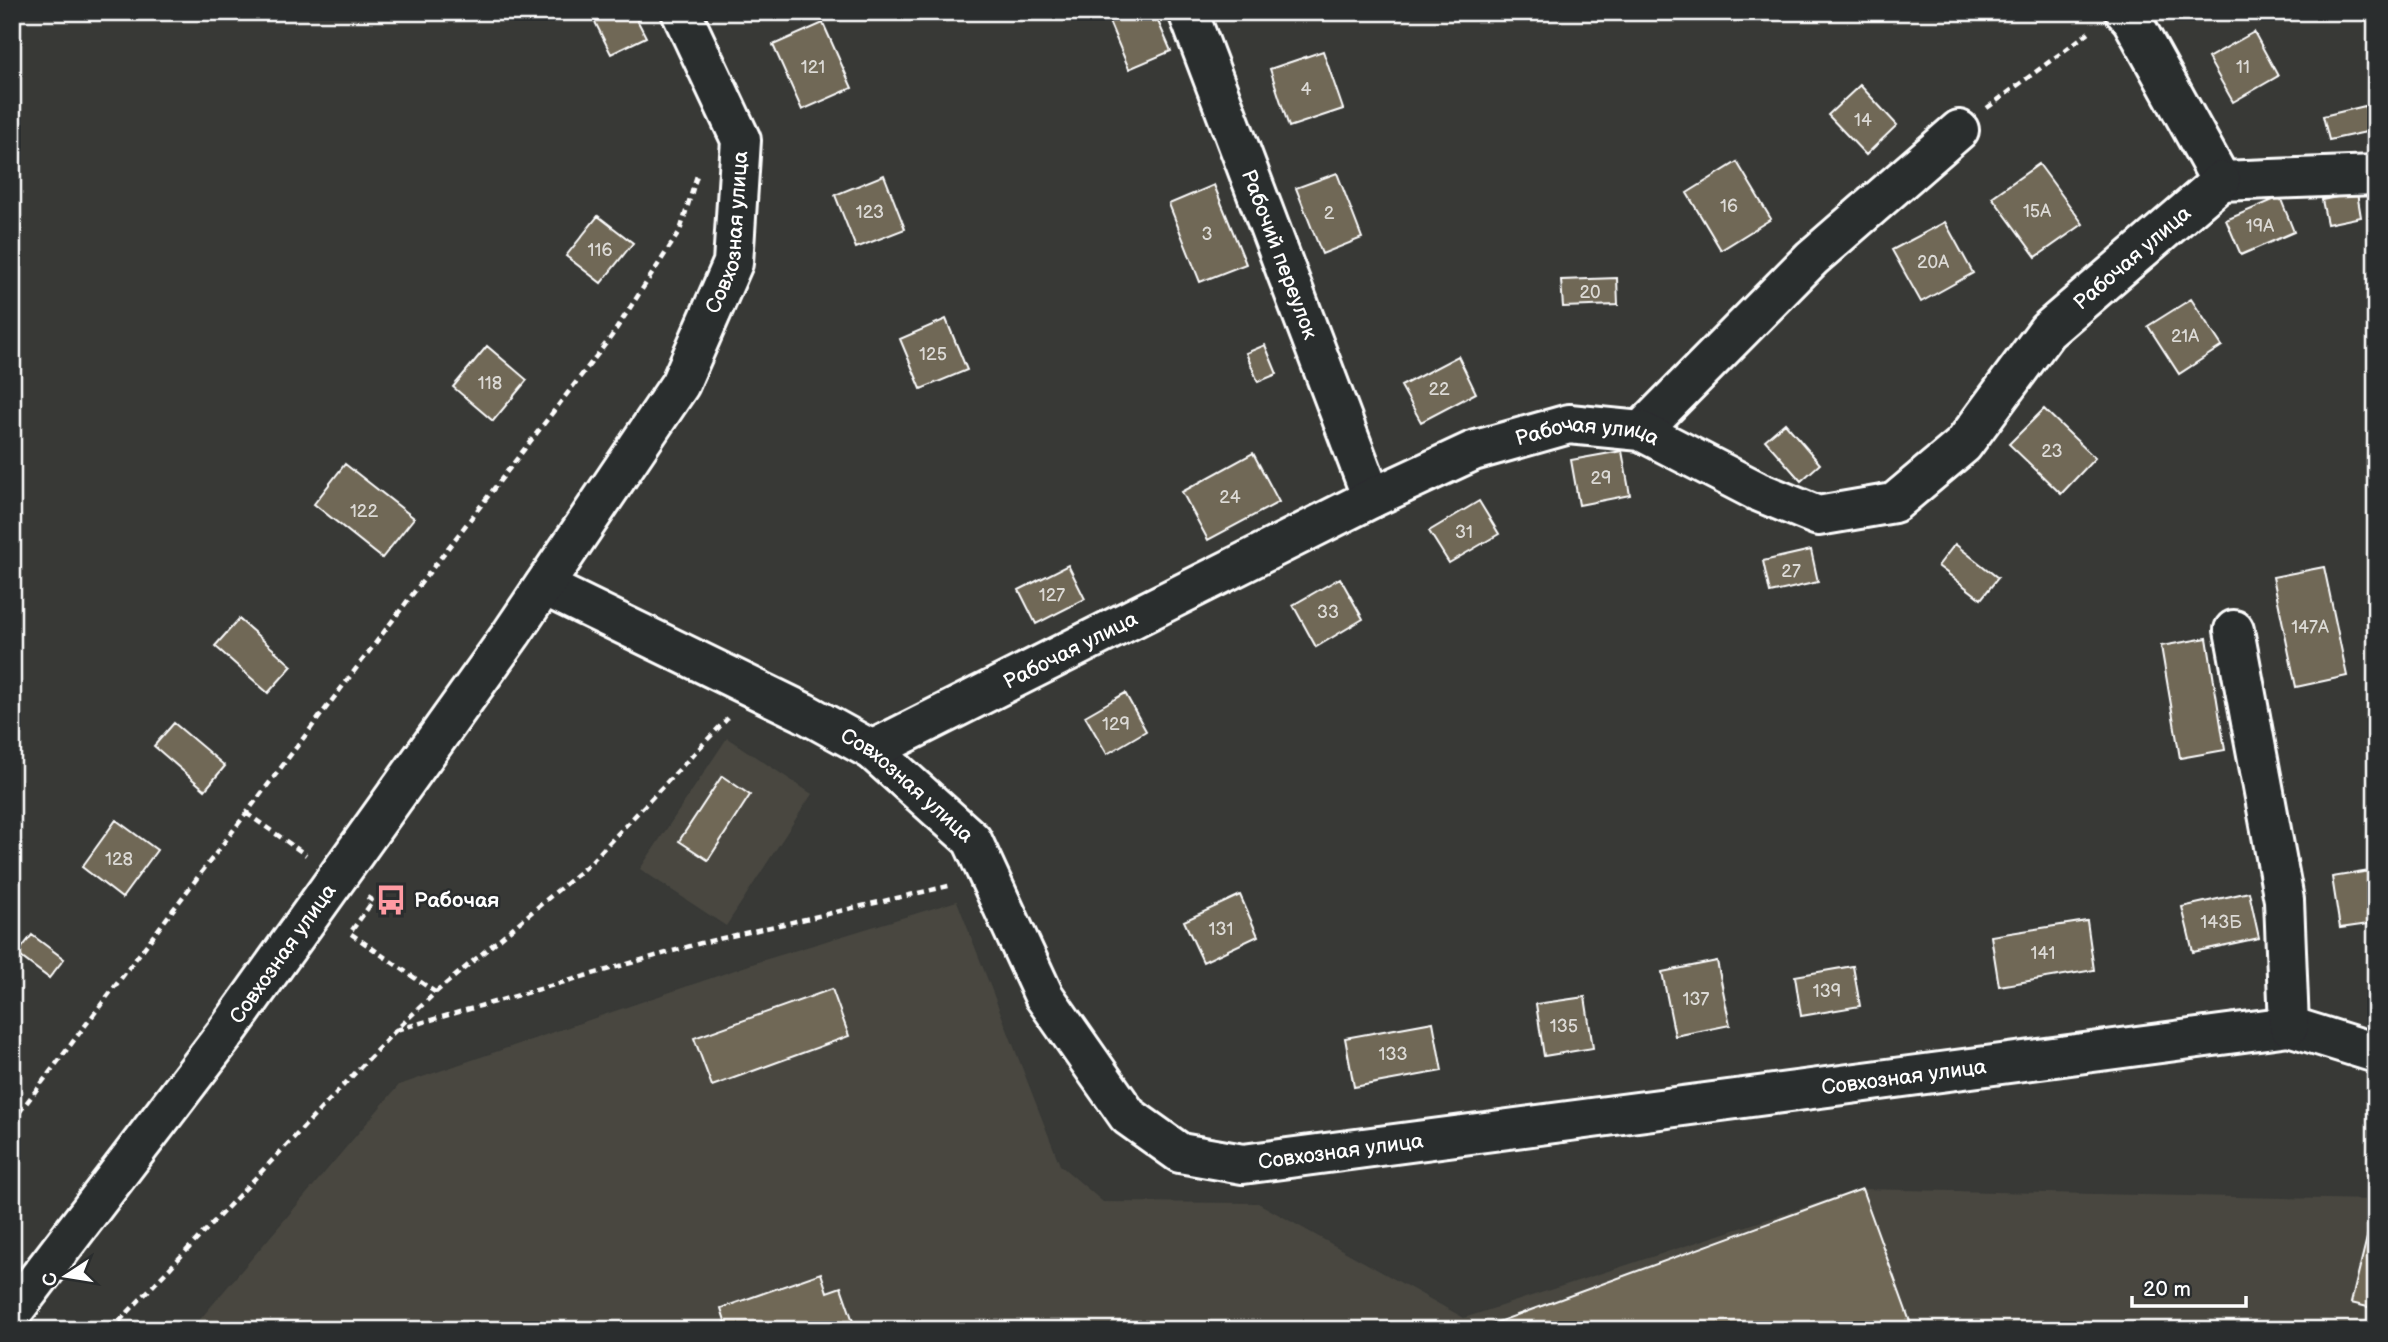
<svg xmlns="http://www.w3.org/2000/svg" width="2388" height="1342" viewBox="0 0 2388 1342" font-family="'Balsamiq Sans',sans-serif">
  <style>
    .built { fill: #484740 }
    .building { fill: #6f6757; stroke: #fff; stroke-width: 2 }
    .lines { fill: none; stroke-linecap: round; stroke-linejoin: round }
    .minor-casing { stroke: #fff; stroke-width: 44 }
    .path { stroke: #fff; stroke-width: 4.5; stroke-dasharray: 7 5; stroke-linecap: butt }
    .minor { stroke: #2a2d2e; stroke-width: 38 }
    .labels { text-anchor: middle; stroke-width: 5; stroke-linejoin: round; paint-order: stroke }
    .number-label { font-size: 18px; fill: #dbd9d5 }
    .street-label { font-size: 21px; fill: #fff; stroke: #2a2d2e }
    .poi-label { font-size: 21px; font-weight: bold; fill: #fff; stroke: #2a2d2e; text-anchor: start }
  </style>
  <rect width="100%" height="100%" fill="#383936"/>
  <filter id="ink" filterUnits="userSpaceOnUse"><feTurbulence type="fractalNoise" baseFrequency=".0143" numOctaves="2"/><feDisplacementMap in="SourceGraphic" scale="14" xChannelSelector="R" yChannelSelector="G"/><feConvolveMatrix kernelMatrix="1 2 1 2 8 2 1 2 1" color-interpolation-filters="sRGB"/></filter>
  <g filter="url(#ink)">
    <path class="built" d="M727,738L812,794L726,926L640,869Z
      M957,901L1060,1165L1103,1202L1258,1203L1464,1318L1860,1189L2376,1200V1330H191L399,1085L764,960Z"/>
    <path class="building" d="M603,12H633L646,37L611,54L593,18Z
      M1105,12H1154L1171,51L1129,69Z
      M823,23L852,88L802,110L773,45Z
      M2254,32L2278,76L2233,102L2208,58Z
      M1323,51L1343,109L1289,127L1270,69Z
      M1860,85L1897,125L1866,155L1828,115Z
      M2365,106L2371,131L2329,140L2323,116Z
      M1737,162L1771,219L1721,250L1687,193Z
      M2039,164L2083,224L2036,257L1992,197Z
      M1337,173L1362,238L1322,254L1296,188Z
      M884,175L905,229L856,248L835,195Z
      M1214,185L1246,264L1200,282L1169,204Z
      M2357,193L2361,217L2327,224L2322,200Z
      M2280,197L2294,232L2241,255L2226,220Z
      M598,216L633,243L601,283L566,256Z
      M1945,222L1973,273L1921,302L1892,250Z
      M1617,278L1618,305L1563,307L1561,280Z
      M2191,299L2222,346L2179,374L2148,326Z
      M946,319L967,370L921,389L900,339Z
      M1265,345L1277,374L1258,382L1246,353Z
      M487,346L527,380L493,421L453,387Z
      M1458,356L1476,393L1421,422L1401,386Z
      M2044,409L2095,458L2061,494L2009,444Z
      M1785,423L1820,464L1801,481L1765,440Z
      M1622,451L1630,495L1579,505L1571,460Z
      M1253,453L1279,502L1208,540L1182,492Z
      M345,464L414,518L382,558L314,504Z
      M1479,501L1499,534L1449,563L1429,531Z
      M1955,544L1998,578L1981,599L1938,566Z
      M1811,550L1818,582L1770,593L1763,561Z
      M1068,565L1085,599L1036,624L1019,590Z
      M2324,567L2347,676L2296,687L2273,577Z
      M1340,578L1363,619L1316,647L1293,605Z
      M239,619L292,666L268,693L215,646Z
      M2207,638L2225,750L2180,758L2161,646Z
      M1125,693L1146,731L1107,754L1085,716Z
      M174,723L225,766L205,790L154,746Z
      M722,776L750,795L708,860L679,841Z
      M116,820L157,850L122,898L82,867Z
      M2376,870V923L2340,928L2332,877Z
      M2249,892L2259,938L2193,952L2182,907Z
      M1240,895L1258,936L1203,962L1184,921Z
      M2087,921L2094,970L1999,986L1991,936Z
      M32,935L64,959L49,978L17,954Z
      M1717,961L1730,1025L1675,1036L1662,972Z
      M1853,966L1860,1006L1801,1016L1795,976Z
      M832,989L849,1036L712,1086L694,1038Z
      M1585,997L1593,1048L1544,1056L1536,1004Z
      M1433,1022L1442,1071L1354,1087L1345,1038Z
      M1862,1189L1913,1330H1485L1484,1327Z
      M2376,1201V1309L2351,1303Z
      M821,1273L827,1292L841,1287L856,1330H728L721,1308Z"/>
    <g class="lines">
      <g class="minor-casing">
        <g id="minor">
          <path id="s1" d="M1188,12L1372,498"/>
          <path d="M2125,12L2132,20L2221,181L2376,175"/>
          <path d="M1641,431L1812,258L1959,130"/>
          <path id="s2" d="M544,586L803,712L872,750L972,840L1044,996L1128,1116L1180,1153L1243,1164L2289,1026L2376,1053"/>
          <path d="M2234,630L2284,900L2289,1026"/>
          <path id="s3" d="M872,750L1372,498L1473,451L1569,424L1641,431L1757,491L1818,516L1894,503L1963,445L2047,331L2221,181"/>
          <path id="s4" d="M12,1313L225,1034L512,633L680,384L733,263L741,140L681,12"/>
        </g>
      </g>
      <path class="path" d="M1987,108L2092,30
        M246,813L306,855
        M367,897L373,901L350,933L435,992
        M396,1030L701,943L953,885
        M12,1122L418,587L611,337L680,231L698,172
        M111,1330L395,1031L436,992L588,865L728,718"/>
      <use href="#minor" class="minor"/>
    </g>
  </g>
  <defs>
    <g id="bus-bare" transform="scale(2.415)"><path d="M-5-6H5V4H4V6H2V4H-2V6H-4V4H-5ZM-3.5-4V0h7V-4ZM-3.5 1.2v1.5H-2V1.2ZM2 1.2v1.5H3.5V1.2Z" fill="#ff9aa2" stroke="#2a2d2e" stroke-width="2.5" paint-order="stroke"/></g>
  </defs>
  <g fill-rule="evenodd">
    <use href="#bus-bare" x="391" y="900"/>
  </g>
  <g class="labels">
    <g class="number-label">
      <text x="813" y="73">121</text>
      <text x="2243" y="73">11</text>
      <text x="1306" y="95">4</text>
      <text x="1863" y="126">14</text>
      <text x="1729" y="212">16</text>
      <text x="2037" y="217">15А</text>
      <text x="870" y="218">123</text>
      <text x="1329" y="219">2</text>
      <text x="2260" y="232">19А</text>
      <text x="1207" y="240">3</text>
      <text x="600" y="256">116</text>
      <text x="1933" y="268">20А</text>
      <text x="1590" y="298">20</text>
      <text x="2185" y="342">21А</text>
      <text x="933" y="360">125</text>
      <text x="490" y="389">118</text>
      <text x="1439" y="395">22</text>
      <text x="2052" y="457">23</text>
      <text x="1601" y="484">29</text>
      <text x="1230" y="503">24</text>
      <text x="364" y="517">122</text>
      <text x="1464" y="538">31</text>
      <text x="1791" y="577">27</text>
      <text x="1052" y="601">127</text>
      <text x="1328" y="618">33</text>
      <text x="2310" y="633">147А</text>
      <text x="1116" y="730">129</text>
      <text x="119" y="865">128</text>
      <text x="2221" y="928">143Б</text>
      <text x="1221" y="935">131</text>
      <text x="2043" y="959">141</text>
      <text x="1827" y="997">139</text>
      <text x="1696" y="1005">137</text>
      <text x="1564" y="1032">135</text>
      <text x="1393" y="1060">133</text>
    </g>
    <g class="street-label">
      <text dy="7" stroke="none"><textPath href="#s4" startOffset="1306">Совхозная улица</textPath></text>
      <text dy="7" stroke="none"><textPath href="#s1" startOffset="259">Рабочий переулок</textPath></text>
      <text dy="7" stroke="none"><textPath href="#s3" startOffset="1461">Рабочая улица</textPath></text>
      <text dy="7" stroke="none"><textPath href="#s3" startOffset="789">Рабочая улица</textPath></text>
      <text dy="7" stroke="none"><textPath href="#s3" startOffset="222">Рабочая улица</textPath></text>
      <text dy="7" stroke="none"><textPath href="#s2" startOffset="416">Совхозная улица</textPath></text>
      <text dy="7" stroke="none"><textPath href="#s4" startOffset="450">Совхозная улица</textPath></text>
      <text dy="7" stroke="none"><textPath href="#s2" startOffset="1614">Совхозная улица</textPath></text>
      <text dy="7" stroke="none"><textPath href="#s2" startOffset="1046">Совхозная улица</textPath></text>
    </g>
    <g class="poi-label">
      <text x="414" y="907">Рабочая</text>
    </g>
  </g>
  <rect width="2388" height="1342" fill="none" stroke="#2a2d2e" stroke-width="42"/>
  <rect x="21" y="21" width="2346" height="1300" fill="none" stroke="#fff" stroke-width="2.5" filter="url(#ink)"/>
  <g transform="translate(66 1276) rotate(258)" stroke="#2a2d2e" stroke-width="5" paint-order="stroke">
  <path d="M0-5L12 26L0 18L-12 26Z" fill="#ffffff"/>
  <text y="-10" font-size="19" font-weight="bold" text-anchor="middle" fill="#ffffff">С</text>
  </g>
  <path d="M2132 1296v10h114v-10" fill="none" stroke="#ffffff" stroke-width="3.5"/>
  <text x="2143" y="1296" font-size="21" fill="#ffffff" stroke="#2a2d2e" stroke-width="5" paint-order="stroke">20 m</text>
</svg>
